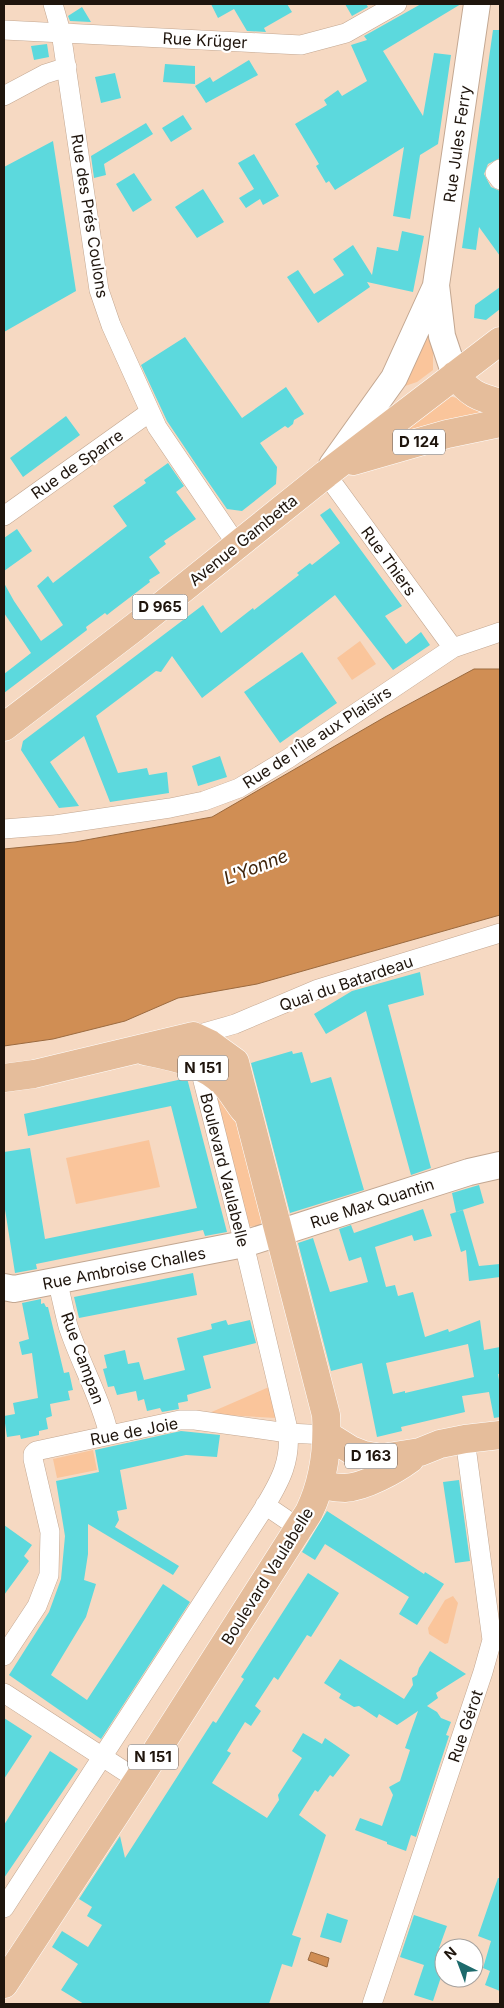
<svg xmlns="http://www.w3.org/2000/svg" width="504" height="2008" viewBox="0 0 504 2008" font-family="Inter,sans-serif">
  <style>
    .green { fill: #fac59b }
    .water { fill: #d08e54; stroke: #9b6a3f }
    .building { fill: #5cd9dd; fill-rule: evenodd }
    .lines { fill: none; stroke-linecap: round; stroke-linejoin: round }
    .street-casing { stroke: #c3a791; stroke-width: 20 }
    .secondary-casing { stroke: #c3a791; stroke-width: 28 }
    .primary-casing { stroke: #fff; stroke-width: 29 }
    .street { stroke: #fff; stroke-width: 19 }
    .secondary { stroke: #fff; stroke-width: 26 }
    .primary { stroke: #e5bd9b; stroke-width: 28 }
    .labels { text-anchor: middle; stroke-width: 4.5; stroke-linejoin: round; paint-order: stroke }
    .shield { fill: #fff; stroke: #625b56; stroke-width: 1 }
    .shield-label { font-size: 15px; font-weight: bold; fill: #1f150d }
    .street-label { font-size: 16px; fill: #1f150d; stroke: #fff }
    .water-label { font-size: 18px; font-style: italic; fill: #3f240a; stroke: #fff }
  </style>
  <rect width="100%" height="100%" fill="#f6d9c2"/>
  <path class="green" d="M427,335L433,349V370L417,382L402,387Z
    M448,396L467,400L488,412L404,434L406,428Z
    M360,641L376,664L352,680L337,658Z
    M212,1084L233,1111L264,1220L257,1227L248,1226Z
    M149,1140L160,1187L76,1204L66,1158Z
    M269,1387L276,1418L207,1414Z
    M93,1450L97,1470L57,1478L53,1459Z
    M453,1596L458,1603L448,1643L445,1644L429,1634L428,1628L445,1600Z"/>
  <path class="water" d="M474,669H500V915L257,984L178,998L125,1021L53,1039L4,1046V849L75,842L212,817L385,717Z
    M311,1952L329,1958L327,1967L308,1960Z"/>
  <path class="building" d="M211,4H287L292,12L264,28L266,32L247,31L234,9L218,18Z
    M345,4H366L368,7L352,16Z
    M421,4H461L383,51L423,116L434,53L451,55L438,144L420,155L410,219L393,216L404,147L335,190L329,181L326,183L316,166L319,164L295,124L327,105L324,100L338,90L342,96L367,81L351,45L367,40L364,36Z
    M82,7L91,22L70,21L68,16Z
    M493,30H500V158L488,164L484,174L491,187L500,191V256L479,227L476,250L462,248Z
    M47,44L49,57L34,60L31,46Z
    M249,60L258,75L206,103L195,86L210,77L213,82Z
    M165,64L195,66V84L163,82Z
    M115,73L121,98L101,103L95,77Z
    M183,115L192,129L171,142L162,128Z
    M146,123L153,134L104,164L106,175L94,178L91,156Z
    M53,141L76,291L4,332V167Z
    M254,154L279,196L263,205L260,199L246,208L239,198L254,189L238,163Z
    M134,173L152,200L133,212L116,184Z
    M203,189L224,222L197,238L175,207Z
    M402,231L424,236L413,292L367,282L370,287L318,323L287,277L298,270L314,294L344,275L333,259L353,245L372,275L377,247L398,251Z
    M500,287V309L486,320L474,318L475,305Z
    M185,337L242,418L286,387L304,414L294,420L293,424L288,428L285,426L260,443L277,467L276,484L242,511L227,509L202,473L167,421L141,365Z
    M66,416L80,435L23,477L10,458Z
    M168,463L184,486L176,492L196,519L164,541L166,544L149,557L160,573L149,580L150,582L112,611L107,615L105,613L86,627L87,630L4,693V674L31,653L4,613V583L14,601L41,641L63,625L37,586L48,576L53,583L127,526L113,506L146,483L144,480Z
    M330,508L402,606L385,616L406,644L421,632L430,645L393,670L335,595L202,698L172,656L161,672L156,671L96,716L118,773L147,768L149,775L167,772L169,793L110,802L84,736L50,762L79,806L59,808L21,750L23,741L203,605L221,633L253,608L254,610L299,575L297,573L310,563L312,565L340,543L320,515Z
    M17,529L32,551L4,571V538Z
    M302,652L337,703L280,743L244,692Z
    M220,756L227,777L198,786L192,766Z
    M420,972L424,995L388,1005L431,1168L411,1175L366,1011L326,1034L314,1014L352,991Z
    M292,1051L293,1054L302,1052L311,1083L331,1077L364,1190L290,1213L251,1063Z
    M187,1078L227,1232L205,1236L203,1230L36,1264L37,1269L15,1273L4,1203V1152L30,1148L45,1239L197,1208L171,1106L28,1136L24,1114Z
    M479,1185L484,1203L456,1212L452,1193Z
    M423,1209L432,1236L414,1241L412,1235L375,1247L386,1287L395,1285L398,1296L413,1292L425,1337L448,1329L449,1332L480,1320L484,1350L500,1347V1374H498L500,1386V1417L494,1418L489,1392L462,1396L465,1412L401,1427L402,1431L377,1437L362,1363L331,1371L298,1243L313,1238L330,1292L368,1282L361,1257L349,1261L339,1229L351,1225L354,1233ZM468,1344L474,1377L405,1393V1391L393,1394L386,1363Z
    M463,1210L479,1266L500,1264V1277L469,1281L466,1250L461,1252L450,1214Z
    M193,1273L197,1295L79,1318L74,1297Z
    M41,1299V1304L44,1303L46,1307H48L64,1373L69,1372L73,1390L68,1391L70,1400L50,1404L52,1416L46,1418L48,1429L39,1431V1435L21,1439L20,1435L7,1437L4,1416L15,1414L13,1403L38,1398L32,1353L22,1355L19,1342L29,1339L22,1303Z
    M226,1320L228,1325L250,1320L256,1343L203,1356L211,1388L187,1395L188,1401L178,1403L179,1409L162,1412L160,1408L147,1411L144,1399L138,1401L136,1391L117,1395L114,1386L108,1387L103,1369L107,1368L104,1355L125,1350L128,1364L139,1362L144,1380L185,1370L177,1338L212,1329L211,1324Z
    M181,1431L220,1435L217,1457L186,1455L120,1470L127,1509L117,1511L119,1520L115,1527L179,1566L173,1575L88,1524V1554L84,1580L96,1584L86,1617L51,1675L87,1700L163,1584L190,1602L101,1739L9,1675L49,1612L61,1579L65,1536L56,1481L99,1472L95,1450Z
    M459,1480L470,1561L455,1563L443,1482Z
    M327,1511L424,1574L425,1572L444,1584L417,1625L399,1614L409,1597L325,1544L315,1560L302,1552Z
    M4,1525L32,1545L24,1556L29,1561L4,1595Z
    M308,1573L339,1593L311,1637L307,1635L278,1680L274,1677L255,1706L261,1711L251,1726L245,1722L227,1751L231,1753L212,1783L267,1818L279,1800L278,1795L302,1758L292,1751L303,1733L322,1744L325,1738L350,1755L333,1777L330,1775L318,1792L315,1790L299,1815L326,1835L292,1935L301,1938L292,1967L282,1964L269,2004H84L61,1990L78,1964L52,1947L62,1931L88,1947L102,1925L87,1916L92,1907L79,1899L120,1836L125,1858L213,1721L216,1723L244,1679L241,1677Z
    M430,1651L466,1674L436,1693L438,1698L427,1706L437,1712L441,1718L451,1722L446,1735L449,1736L416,1837L411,1835L406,1851L387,1844V1842L355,1830L360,1818L382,1826L393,1795L389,1787L400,1781L410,1750L405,1748L418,1711L397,1725L379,1714L377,1718L359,1706L354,1707L339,1698L341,1694L324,1683L340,1659L404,1699L413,1685L412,1678L417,1675L419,1668Z
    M4,1718L32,1736L4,1779Z
    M50,1751L78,1769L4,1878V1825Z
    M498,1878H500V1991L485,1985L490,1971L483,1968L491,1941L478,1936Z
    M327,1913L348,1920L341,1943L320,1937Z
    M414,1915L447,1926L439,1948L444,1950V1957L439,1973L442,1974L433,2001L414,1995L424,1965L400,1957Z"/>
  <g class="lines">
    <g class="street-casing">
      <path id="street" d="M53,4L61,32L99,290L111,325L157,427L237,545
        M4,30L301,45L346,33L397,4
        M4,96L45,74L67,67
        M500,169L495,173L500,180
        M326,474L453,648
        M4,516L150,412
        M4,829L55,825L170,808L204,801L239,788L289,758L453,648L500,632
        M193,1036L235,1024L318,989L500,933
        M57,1280C61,1295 64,1311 68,1326C80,1363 100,1396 109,1435
        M265,1505L299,1528
        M4,1656L37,1606L49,1575L50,1532L33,1459V1454L36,1451L180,1420H195L288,1433L327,1435
        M4,1693L138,1780
        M4,1908L262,1511C280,1482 293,1459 287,1425L244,1244L199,1065
        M372,2004L483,1672L492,1640L465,1439"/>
    </g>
    <g class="secondary-casing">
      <path id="secondary" d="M455,375L442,336L436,285L477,4
        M332,465L394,378L436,286
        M4,1287L14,1289L244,1244L469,1172L500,1165"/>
    </g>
    <g class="primary-casing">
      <path id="primary" d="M455,375C470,394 478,397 500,403
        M353,461L447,434L500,423
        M4,727L135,627L326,474L500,341
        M145,1051C174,1057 203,1062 225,1084C232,1092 237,1101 244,1110
        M4,1078L34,1074L193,1036L210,1044L235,1062L326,1415C328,1450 324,1481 309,1512L138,1780L4,1984
        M327,1435L351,1450L364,1455L382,1458L420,1452L440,1444L465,1439L500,1435
        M321,1485C328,1486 337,1488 345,1488C365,1487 395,1470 410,1459"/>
    </g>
    <use href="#street" class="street"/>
    <use href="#secondary" class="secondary"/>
    <use href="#primary" class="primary"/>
  </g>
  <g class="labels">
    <g class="shield">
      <rect x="393" y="429.5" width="52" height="25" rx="4"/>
      <rect x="132.5" y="594.5" width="55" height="25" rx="4"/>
      <rect x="178" y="1055.5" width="50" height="25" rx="4"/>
      <rect x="345" y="1443.5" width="52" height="25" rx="4"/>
      <rect x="128" y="1744.5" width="50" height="25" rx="4"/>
    </g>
    <g class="shield-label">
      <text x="419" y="447">D 124</text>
      <text x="160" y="612">D 965</text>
      <text x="203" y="1073">N 151</text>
      <text x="371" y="1461">D 163</text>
      <text x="153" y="1762">N 151</text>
    </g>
    <g class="street-label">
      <text transform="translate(205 40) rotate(3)" y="6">Rue Krüger</text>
      <text transform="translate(457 144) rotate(-82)" y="6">Rue Jules Ferry</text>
      <text transform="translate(90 216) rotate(81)" y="6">Rue des Prés Coulons</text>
      <text transform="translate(77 464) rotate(-35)" y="6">Rue de Sparre</text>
      <text transform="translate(243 540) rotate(-39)" y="6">Avenue Gambetta</text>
      <text transform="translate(389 561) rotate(54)" y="6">Rue Thiers</text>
      <text transform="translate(317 737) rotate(-33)" y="6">Rue de l'Île aux Plaisirs</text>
      <text transform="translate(346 983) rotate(-19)" y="6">Quai du Batardeau</text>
      <text transform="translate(225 1170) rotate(76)" y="6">Boulevard Vaulabelle</text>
      <text transform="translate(372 1203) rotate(-18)" y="6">Rue Max Quantin</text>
      <text transform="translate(124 1268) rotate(-11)" y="6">Rue Ambroise Challes</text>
      <text transform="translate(83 1358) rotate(70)" y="6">Rue Campan</text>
      <text transform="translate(134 1431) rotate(-11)" y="6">Rue de Joie</text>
      <text transform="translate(267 1576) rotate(-58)" y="6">Boulevard Vaulabelle</text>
      <text transform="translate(465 1726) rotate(-71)" y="6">Rue Gérot</text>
    </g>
    <g class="water-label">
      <text transform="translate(256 867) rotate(-21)" y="6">L'Yonne</text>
    </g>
  </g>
  <rect width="504" height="2008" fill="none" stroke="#1f150d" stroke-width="10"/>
  <g transform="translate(459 1963) rotate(318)"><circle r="24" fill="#ffffff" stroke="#a5a19e"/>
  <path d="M0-4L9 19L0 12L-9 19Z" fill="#1d6a6c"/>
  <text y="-8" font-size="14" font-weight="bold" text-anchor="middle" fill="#1f150d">N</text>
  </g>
</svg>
